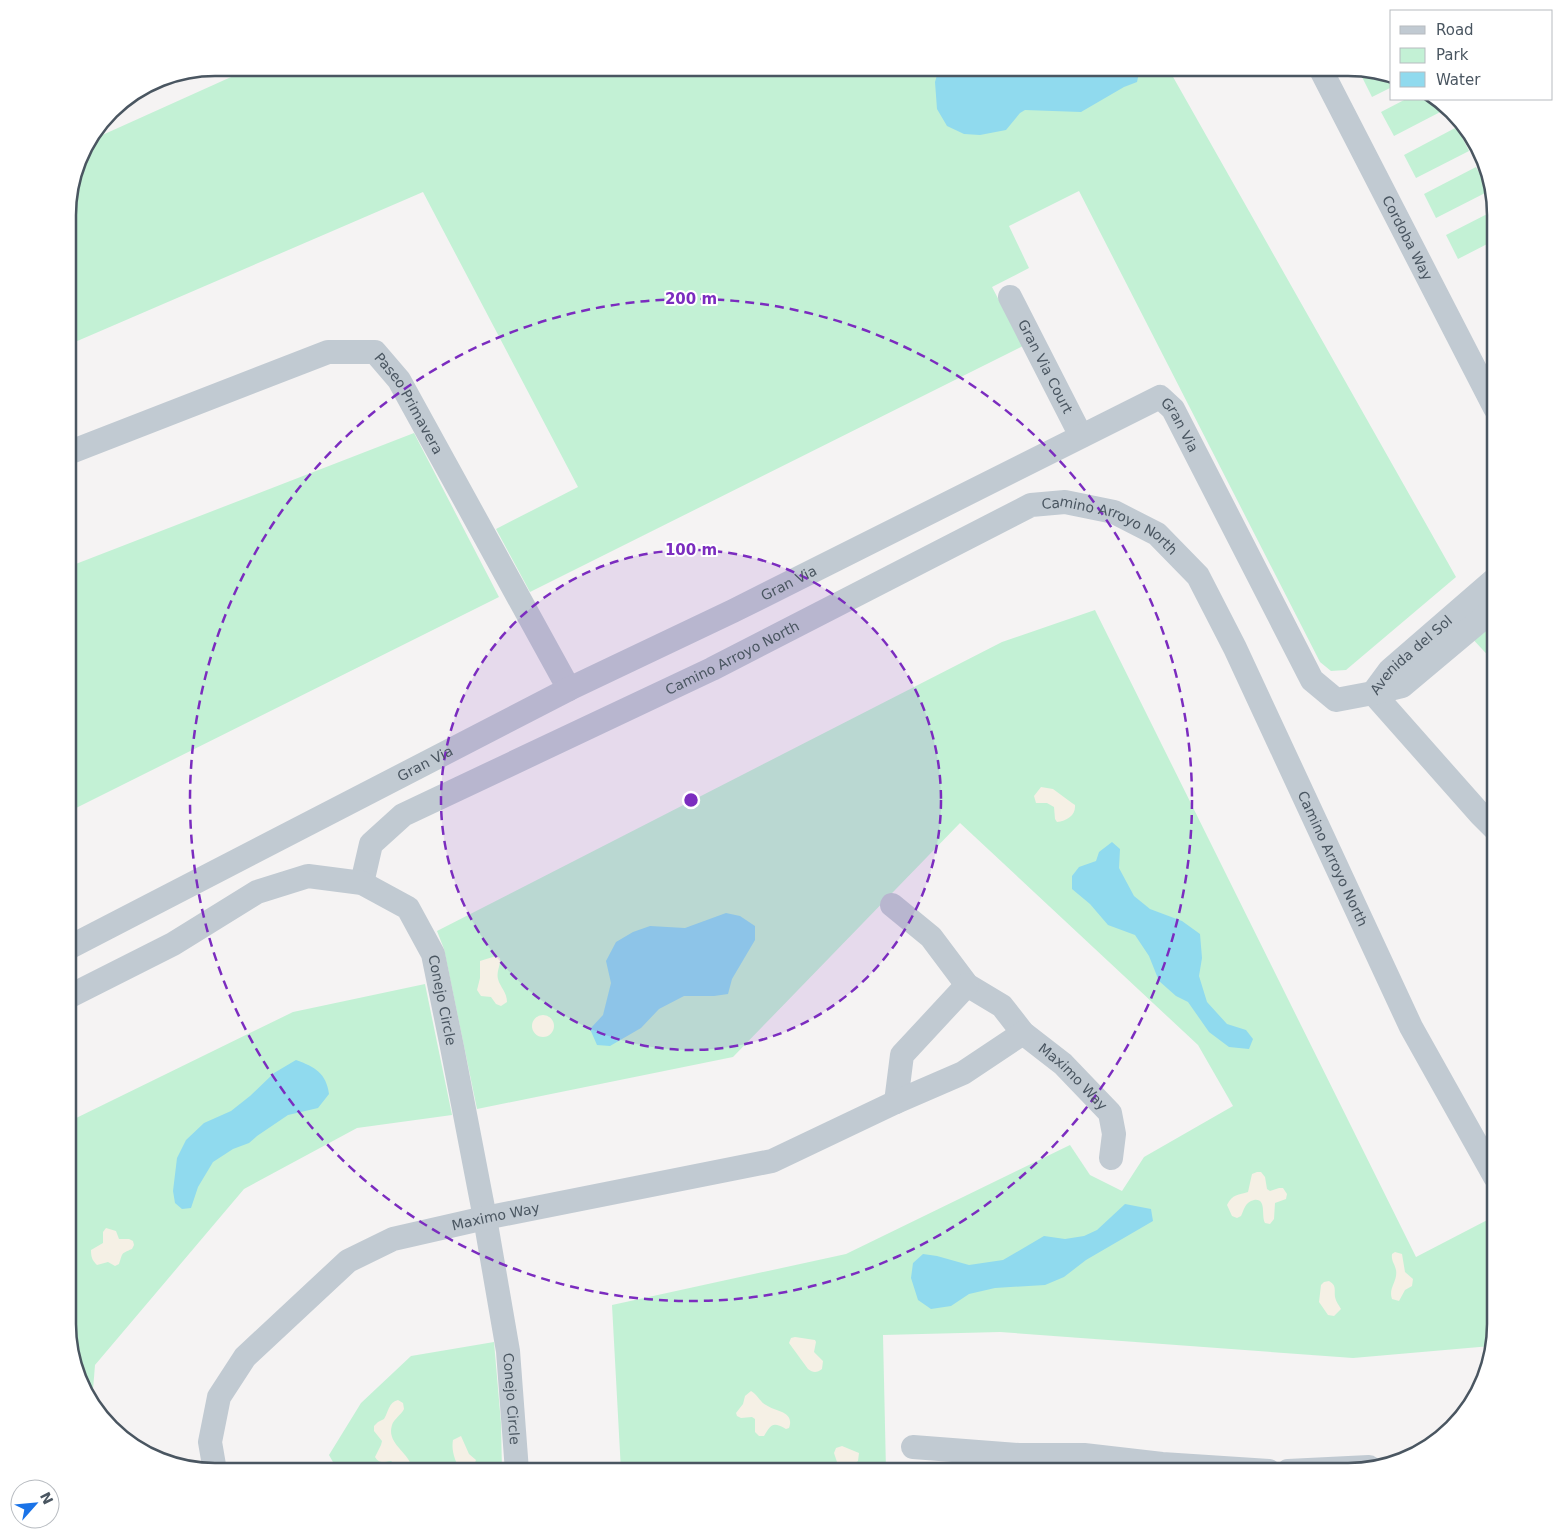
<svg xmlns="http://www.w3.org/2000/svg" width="1563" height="1539" viewBox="0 0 1563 1539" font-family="'DejaVu Sans',sans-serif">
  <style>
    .green { fill: #c3f1d5 }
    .sand { fill: #f5f0e5 }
    .water { fill: #90daee }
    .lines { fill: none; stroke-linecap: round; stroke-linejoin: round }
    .minor { stroke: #c1cad2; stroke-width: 24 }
    .ring { fill: none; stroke: #7b2cbf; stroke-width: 2.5; stroke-dasharray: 9 6 }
    .labels { text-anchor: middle; stroke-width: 4; stroke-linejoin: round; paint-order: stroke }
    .street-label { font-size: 14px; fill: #4a5661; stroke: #fff }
    .rim { fill: none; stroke: #4a5661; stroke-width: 2.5 }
    .centre { fill: #7b2cbf; stroke: #fff; stroke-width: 2.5 }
    .ring-label { font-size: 15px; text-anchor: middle; font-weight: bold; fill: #7b2cbf; stroke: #fff; stroke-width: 4; stroke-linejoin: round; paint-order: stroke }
  </style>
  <rect width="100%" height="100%" fill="#f5f3f3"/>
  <path class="green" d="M251,68H1168L1456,577L1346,670L1331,671L1320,662L1079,191L1009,226L1029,268L992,287L1023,346L530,592L496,529L578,487L423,192L68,345V205L83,150L89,141Z
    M1366,70L1392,77V87L1372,97L1360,73Z
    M1406,99H1434L1446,109L1394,136L1381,112Z
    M1457,127L1469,151L1416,178L1404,155Z
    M1476,167L1489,191L1436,218L1424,194Z
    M1495,210V240L1458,259L1446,235Z
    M414,433L499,597L68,812V567Z
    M1095,610L1416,1257L1495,1216V1324L1491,1346L1353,1358L1000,1332L883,1335L886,1471H621L612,1305L846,1254L1070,1145L1090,1175L1122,1191L1144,1157L1233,1106L1198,1045L960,823L733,1057L477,1109L444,949L437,931L1002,642Z
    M1495,610V663L1469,635Z
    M425,984L452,1115L357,1128L244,1189L95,1365L92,1402L79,1380L68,1324V1122L293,1012Z
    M494,1342L501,1423L502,1471H338L329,1455L361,1403L411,1356Z"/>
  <path class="sand" d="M1041,787L1053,789L1072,803L1075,805C1076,815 1067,821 1057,822L1055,819L1054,807L1047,803H1036L1034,796Z
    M496,956L500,958C501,965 496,971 498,979C500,987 507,992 507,1002L501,1006L496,1004L491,997L481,996L477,990L480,978V961Z
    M532 1026a11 11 0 1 1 22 0a11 11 0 1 1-22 0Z
    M1257,1172H1261L1265,1177L1267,1189L1270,1191L1279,1188H1283L1287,1194L1286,1199L1275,1203L1274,1219L1270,1224L1265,1223C1261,1216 1267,1198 1254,1200C1245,1202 1244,1210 1241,1216L1237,1218L1232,1216L1227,1205C1232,1194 1239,1195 1248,1192L1252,1174Z
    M106,1228L116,1231L119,1239H129L133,1241L134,1245L132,1249C120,1254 123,1253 119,1264L115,1266L108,1262L97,1265C92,1260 91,1257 91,1250L103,1243V1232Z
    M1395,1252L1402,1254L1405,1272L1413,1279L1412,1286L1405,1290L1399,1301L1392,1299C1388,1288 1398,1281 1396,1270C1395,1264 1391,1261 1392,1254Z
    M1329,1281C1337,1286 1334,1289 1335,1297C1336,1302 1339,1305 1341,1309L1334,1316L1328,1315L1319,1302L1321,1285L1324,1282Z
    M795,1337L815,1340L816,1342L814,1352L823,1361L822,1369C817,1373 813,1373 808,1369L789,1343L791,1338Z
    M751,1391C758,1395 760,1402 766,1405C776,1412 795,1411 789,1428L786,1429C772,1421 771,1425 764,1436H759L755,1432V1419L752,1417L741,1418L737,1416L736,1413L743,1404L745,1396Z
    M398,1400L403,1403L404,1409C401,1415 394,1419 392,1425C386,1444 409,1452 412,1468L410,1471H404L391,1461C384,1462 379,1464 375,1457L381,1445L382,1441L374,1431V1426L378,1422L384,1419C389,1411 388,1403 398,1400Z
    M461,1436L469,1454L476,1460L473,1468L468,1471H462C455,1463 451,1450 453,1440Z
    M842,1446L859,1453L858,1461L852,1465L848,1471H840L834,1453L836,1448Z"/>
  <path class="water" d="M939,68H1140L1137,82L1124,87L1081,112L1025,110L1020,113L1006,130L980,135L964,134L947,126L937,109L935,82Z
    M1112,842L1120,849L1119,868L1134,896L1150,909L1182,921L1200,934L1202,958L1199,976L1207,1002L1227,1024L1246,1030L1253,1039L1249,1049L1229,1047L1209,1032L1188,1002L1176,996L1159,981L1149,956L1135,935L1108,925L1090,904L1072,889V876L1079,867L1096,861L1099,852Z
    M726,913L740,916L755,926V940L732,979L728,994L714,996H684L659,1009L641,1028L610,1046L597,1045L590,1029L603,1015L611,983L606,961L616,942L633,932L650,926L685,928Z
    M296,1060C315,1067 326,1073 329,1094L318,1108L288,1115L257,1136L249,1143L233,1149L213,1162L198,1187L191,1208L182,1209L175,1203L173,1191L177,1158L186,1140L204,1123L231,1111L250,1096L274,1073Z
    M1125,1204L1151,1209L1153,1221L1086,1260L1064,1277L1045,1285L995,1288L969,1294L951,1306L931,1309L918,1300L911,1278L913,1263L923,1254L937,1256L969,1265L1003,1260L1044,1236L1065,1239L1084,1236L1097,1230Z"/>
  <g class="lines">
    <g class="minor">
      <path id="s1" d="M1320,68L1495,408"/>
      <path id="s2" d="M1010,297L1081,436"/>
      <path id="s3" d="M68,453L328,352H375L399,380L569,689"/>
      <path d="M1373,693L1481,815L1495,829"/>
      <path id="s4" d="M1373,693L1390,670L1495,579"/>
      <path id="s5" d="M362,883L371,844L403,815L712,669L1031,505L1065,502L1114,512L1157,534L1198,576L1235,648L1411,1027L1495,1177"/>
      <path id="s6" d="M892,905L931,937L967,985L1002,1006L1023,1033L1063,1064L1110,1113L1114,1134L1111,1158"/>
      <path id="s7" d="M68,948L569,689L733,611L1160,397L1173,409L1312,680L1336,700L1373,693L1402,686L1495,608"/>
      <path id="s8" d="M68,997L173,944L257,892L308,876L362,883L408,908L433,954L452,1047L485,1218L508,1351L517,1471"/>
      <path d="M896,1102L902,1055L967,985"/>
      <path d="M913,1447L1019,1455H1084L1162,1464L1269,1471"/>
      <path id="s9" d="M215,1471L210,1442L219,1397L245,1357L348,1261L393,1239L485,1218L772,1161L896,1102L963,1073L1023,1033"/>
      <path d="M1288,1471L1369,1467"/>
    </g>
  </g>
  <circle cx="691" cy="800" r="250" fill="#7b2cbf" fill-opacity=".12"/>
  <g class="ring">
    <circle cx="691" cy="800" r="250"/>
    <circle cx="691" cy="800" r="501"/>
  </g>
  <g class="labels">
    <g class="street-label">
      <text dy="5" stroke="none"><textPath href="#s1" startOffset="191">Cordoba Way</textPath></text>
      <text dy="5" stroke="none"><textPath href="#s2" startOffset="78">Gran Via Court</textPath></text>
      <text dy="5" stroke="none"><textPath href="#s3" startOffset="388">Paseo Primavera</textPath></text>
      <text dy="5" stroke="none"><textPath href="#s7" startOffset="1258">Gran Via</textPath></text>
      <text dy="5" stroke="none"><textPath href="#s5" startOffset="868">Camino Arroyo North</textPath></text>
      <text dy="5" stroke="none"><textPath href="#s7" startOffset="808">Gran Via</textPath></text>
      <text dy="5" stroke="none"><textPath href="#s4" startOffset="54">Avenida del Sol</textPath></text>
      <text dy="5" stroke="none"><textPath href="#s5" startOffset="448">Camino Arroyo North</textPath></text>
      <text dy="5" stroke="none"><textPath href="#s7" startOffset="402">Gran Via</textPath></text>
      <text dy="5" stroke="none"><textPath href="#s5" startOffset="1288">Camino Arroyo North</textPath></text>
      <text dy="5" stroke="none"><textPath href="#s8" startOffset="476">Conejo Circle</textPath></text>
      <text dy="5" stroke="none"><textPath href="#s6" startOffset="252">Maximo Way</textPath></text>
      <text dy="5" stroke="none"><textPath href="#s9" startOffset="419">Maximo Way</textPath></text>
      <text dy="5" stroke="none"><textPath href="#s8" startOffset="881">Conejo Circle</textPath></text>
    </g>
  </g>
  <path d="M0 0H1563V1539H0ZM215 76H1348A139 139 0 0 1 1487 215V1324A139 139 0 0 1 1348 1463H215A139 139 0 0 1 76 1324V215A139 139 0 0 1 215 76Z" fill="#fff" fill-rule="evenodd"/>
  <path class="rim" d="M215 76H1348A139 139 0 0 1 1487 215V1324A139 139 0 0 1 1348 1463H215A139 139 0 0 1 76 1324V215A139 139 0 0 1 215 76Z"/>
  <circle cx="691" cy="800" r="8" class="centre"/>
  <g class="ring-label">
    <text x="691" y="304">200 m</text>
    <text x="691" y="555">100 m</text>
  </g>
  <rect x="1390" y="10" width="162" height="90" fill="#ffffff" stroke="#b7bbc0"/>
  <rect x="1400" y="26" width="25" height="8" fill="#c1cad2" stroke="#b7bbc0"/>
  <text x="1436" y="35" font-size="15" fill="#4a5661">Road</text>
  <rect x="1400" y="48" width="25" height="15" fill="#c3f1d5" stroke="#b7bbc0"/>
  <text x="1436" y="60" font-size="15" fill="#4a5661">Park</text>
  <rect x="1400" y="72" width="25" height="15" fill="#90daee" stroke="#b7bbc0"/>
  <text x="1436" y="85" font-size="15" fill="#4a5661">Water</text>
  <g transform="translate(35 1504) rotate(63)"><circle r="24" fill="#ffffff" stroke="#b7bbc0"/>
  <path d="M0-4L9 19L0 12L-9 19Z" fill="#1a73e8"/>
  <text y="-8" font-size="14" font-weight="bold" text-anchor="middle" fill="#4a5661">N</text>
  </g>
</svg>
